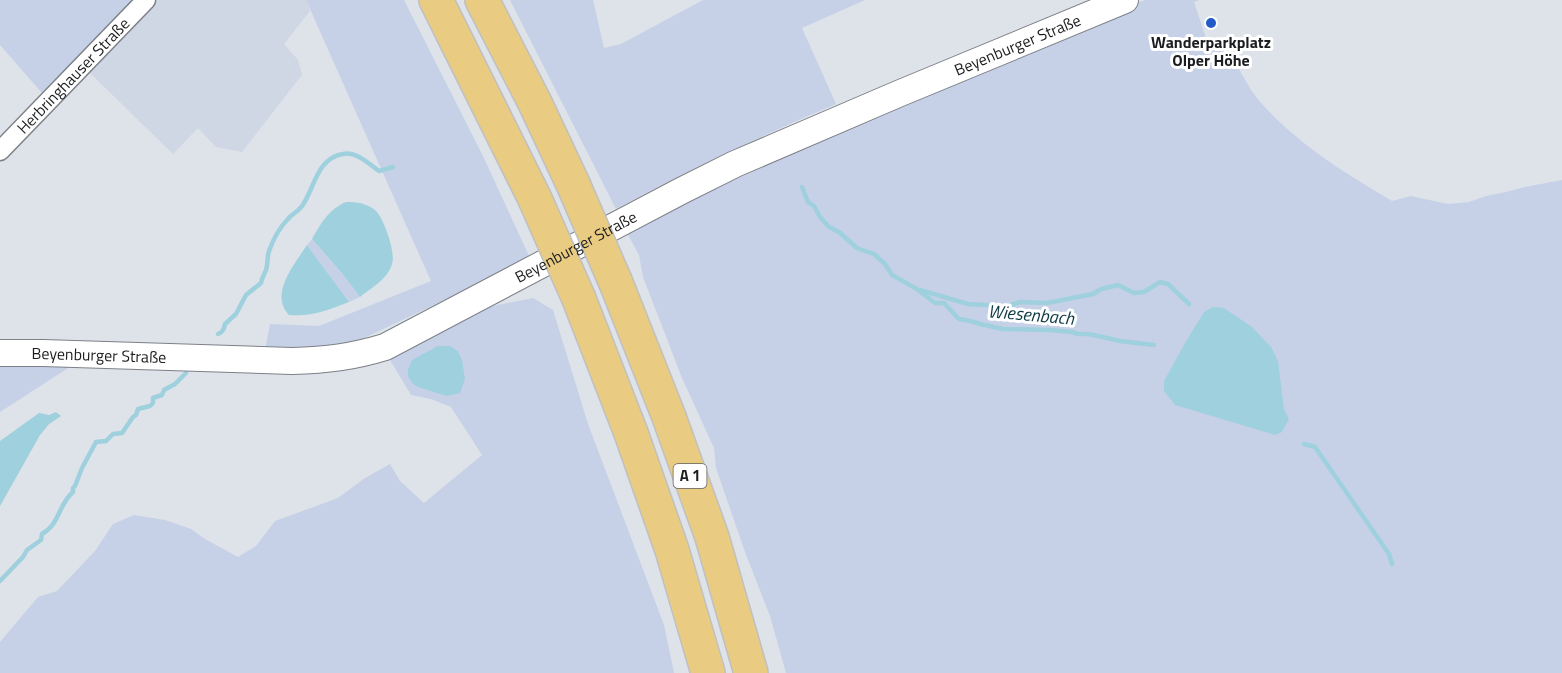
<svg xmlns="http://www.w3.org/2000/svg" width="1562" height="673" viewBox="0 0 1562 673" font-family="'Titillium Web',sans-serif">
  <style>
    .built { fill: #cfd6e4 }
    .green { fill: #c6d1e8 }
    .water { fill: #9fd0dd }
    .lines { fill: none; stroke-linecap: round; stroke-linejoin: round }
    .stream { stroke: #9fd0dd; stroke-width: 4.5 }
    .minor-casing { stroke: #7d8087; stroke-width: 21 }
    .secondary-casing { stroke: #7d8087; stroke-width: 28 }
    .motorway-casing { stroke: #bfc0c0; stroke-width: 36 }
    .minor { stroke: #fff; stroke-width: 18 }
    .secondary { stroke: #fff; stroke-width: 26 }
    .motorway { stroke: #eacb82; stroke-width: 33 }
    .motorway-bridge-casing { stroke: #bfc0c0; stroke-width: 36; stroke-linecap: butt }
    .motorway-bridge { stroke: #eacb82; stroke-width: 33 }
    .poi-dot { fill: #225ac7; stroke: #fff; stroke-width: 2 }
    .labels { text-anchor: middle; stroke-width: 6; stroke-linejoin: round; paint-order: stroke }
    .shield { fill: #fff; stroke: #606162; stroke-width: 1.5 }
    .shield-label { font-size: 15px; font-weight: bold; fill: #1c1d1f }
    .poi-label { font-size: 16px; font-weight: bold; fill: #1c1d1f; stroke: #fff }
    .street-label { font-size: 16px; fill: #1c1d1f; stroke: #fff }
    .water-label { font-size: 18px; font-style: italic; fill: #0c3a44; stroke: #fff }
  </style>
  <rect width="100%" height="100%" fill="#dee2e9"/>
  <path class="built" d="M158,0H306L310,11L284,44L298,60L302,75L242,152L216,147L198,128L173,154L88,71Z"/>
  <path class="green" d="M0,0H135L42,93L0,45Z
    M306,0H404L483,156L529,256L474,286L362,339L339,346L265,350L270,324L319,326L431,281Z
    M510,0H593L604,48L621,44L703,0H865L802,28L836,104C760,136 688,170 616,209Z
    M1145,0H1199L1194,2L1210,50L1227,44C1235,62 1249,90 1262,104C1299,145 1345,173 1392,201L1411,196L1448,204L1469,202L1486,196L1506,192L1525,187L1562,180V673H786L770,616L745,552L716,468L714,448L682,378L643,277L639,255L627,233L686,201L899,102Z
    M312,239L341,272L360,297L349,302L307,245Z
    M533,298L553,310L588,424L664,625L674,673H0V642L38,597L57,591L95,551L113,524L134,515L165,520L191,529L205,539L238,557L256,546L275,521L338,498L365,478L390,464L400,481L424,503L482,455L451,407L431,399L411,395L387,355L483,308Z
    M0,361L76,363L0,412Z"/>
  <path class="water" d="M346,202C357,202 367,203 376,211C384,219 396,253 392,264C388,279 371,288 360,297L341,272L312,239C322,222 328,210 346,202Z
    M307,245L349,302C329,310 311,317 289,315C269,294 294,265 307,245Z
    M1213,307L1224,308L1252,327L1271,347L1278,361L1284,409L1289,419L1282,432L1275,435L1175,405L1164,391V381L1185,343L1204,312Z
    M438,346H450L458,351L462,360L465,379L460,393L447,396L418,387L412,383L408,376V370L412,360Z
    M39,413L49,415L56,412L61,416L49,424L40,435L0,506V441Z"/>
  <g class="lines">
    <path class="stream" d="M802,187L808,202L814,206L820,217L829,227L839,232L857,248L874,254L885,264L892,275L917,289L935,303H944L959,319L971,321L980,324L1003,329L1050,330L1072,332L1078,334H1089L1120,341L1154,345
      M920,290L968,304L1004,306L1011,305L1020,302L1047,303L1093,294L1101,289L1118,285L1134,293L1144,292L1160,282L1168,284L1189,304
      M218,334C223,332 224,329 225,324L236,314L246,295L261,283C262,277 264,275 266,270C268,264 267,257 269,251C273,240 279,228 288,219C293,213 300,211 304,203C315,185 318,158 343,154C356,151 369,164 379,171L393,167
      M1304,444L1315,447L1389,554L1392,564
      M0,581L23,557L27,550L41,540L42,534C60,524 58,505 73,492V488L75,486L82,468L96,442L106,441L113,434L122,433L133,417L136,415L138,409L150,406L153,403V398L162,395L164,390L175,384L186,373"/>
    <g class="minor-casing">
      <g id="minor">
        <path id="s1" d="M0,151L146,0"/>
      </g>
    </g>
    <g class="secondary-casing">
      <g id="secondary">
        <path id="s2" d="M0,353H43L292,361C327,360 352,357 385,347L681,191L735,164L898,94L1125,0"/>
      </g>
    </g>
    <g class="motorway-casing">
      <path id="motorway" d="M436,0L535,199
        M482,0L535,103L573,184
        M616,283L669,417L712,537L751,673
        M579,299L631,433L672,550L708,673"/>
    </g>
    <use href="#minor" class="minor"/>
    <use href="#secondary" class="secondary"/>
    <use href="#motorway" class="motorway"/>
    <g class="motorway-bridge-casing">
      <path id="motorway-bridge" d="M573,184L616,283
        M535,199L579,299"/>
    </g>
    <use href="#motorway-bridge" class="motorway-bridge"/>
  </g>
  <circle class="poi-dot" cx="1211" cy="23" r="6"/>
  <g class="labels">
    <rect class="shield" x="673.5" y="464" width="33" height="24" rx="4.5"/>
    <g class="shield-label">
      <text x="690" y="481">A 1</text>
    </g>
    <g class="poi-label">
      <text x="1211" y="48">Wanderparkplatz<tspan x="1211" dy="18">Olper Höhe</tspan></text>
    </g>
    <g class="street-label">
      <text dy="6" stroke="none"><textPath href="#s2" startOffset="1088">Beyenburger Straße</textPath></text>
      <text dy="6" stroke="none"><textPath href="#s1" startOffset="105">Herbringhauser Straße</textPath></text>
      <text dy="6" stroke="none"><textPath href="#s2" startOffset="602">Beyenburger Straße</textPath></text>
      <text dy="6" stroke="none"><textPath href="#s2" startOffset="99">Beyenburger Straße</textPath></text>
    </g>
    <g class="water-label">
      <text transform="translate(1031 315) rotate(5)" y="6">Wiesenbach</text>
    </g>
  </g>
</svg>
